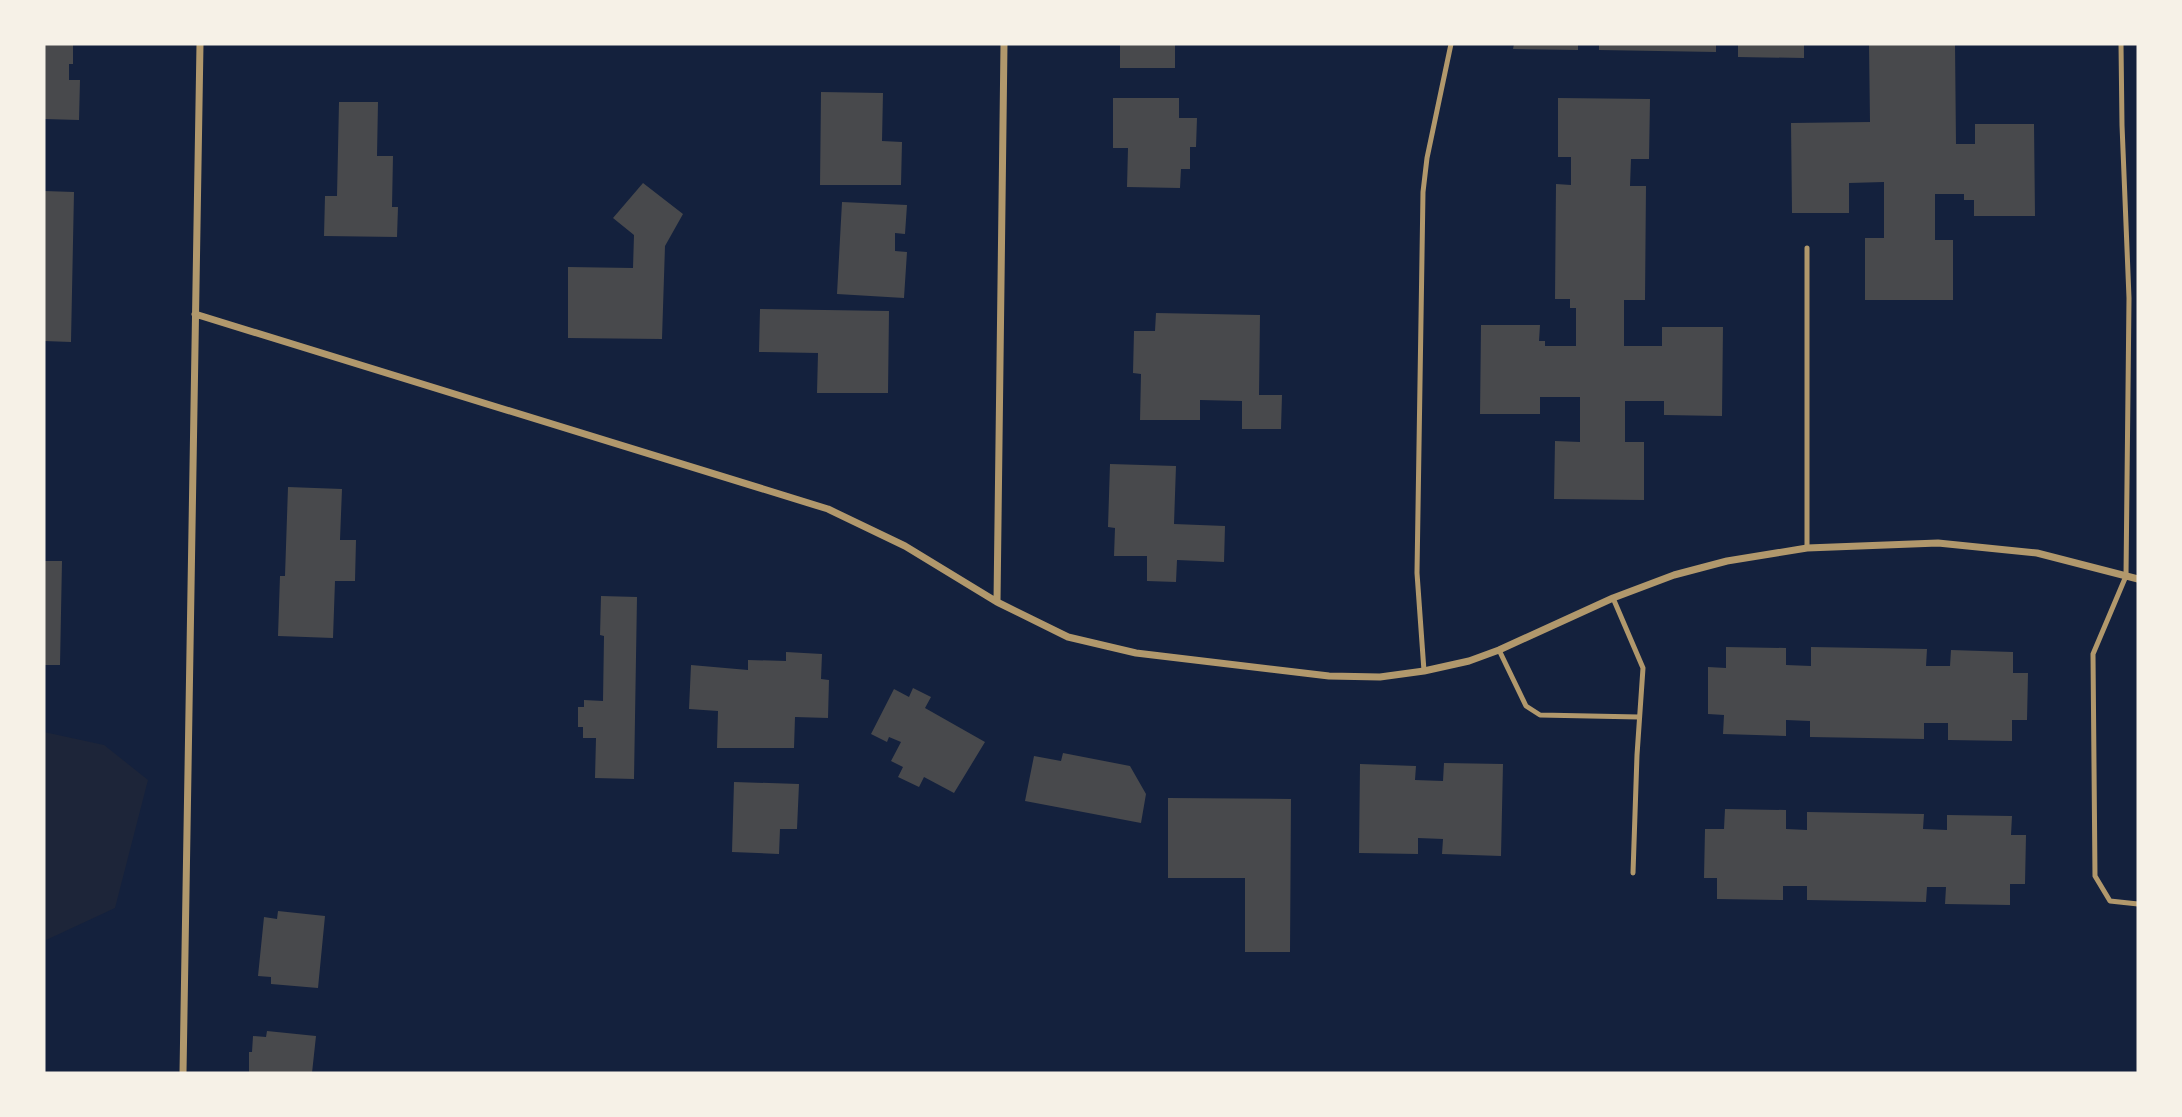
<svg xmlns="http://www.w3.org/2000/svg" width="2182" height="1117" viewBox="0 0 2182 1117" font-family="Mulish,sans-serif">
  <style>
    .green { fill: #1d2539 }
    .building { fill: #48494c }
    .lines { fill: none; stroke-linecap: round; stroke-linejoin: round }
    .service { stroke: #b1986c; stroke-width: 5 }
    .minor { stroke: #b1986c; stroke-width: 7 }
  </style>
  <rect width="100%" height="100%" fill="#14213d"/>
  <path class="green" d="M44,732L104,745L148,780L115,908L44,941Z"/>
  <path class="building" d="M44,44H73V64H69V80H80L79,120L44,119Z
    M1120,44H1175V68H1120Z
    M1514,44H1578V50L1513,49Z
    M1599,44H1716V52L1599,50Z
    M1738,44H1804V58L1738,57Z
    M1869,44H1955L1956,144H1975V124H2034L2035,216H1974V200H1964V194H1935V240H1953V300H1865V238H1884V182L1849,183V213H1792L1791,123L1870,122Z
    M821,92L883,93L882,141L902,142L901,185H820Z
    M1113,98H1179V118H1197L1196,147H1190V169H1181L1180,188L1127,187L1128,148H1113Z
    M1558,98L1650,99L1649,159H1631L1630,186H1646L1645,300H1624V346H1662V327H1723L1722,416L1664,415V401H1625V442H1644V500L1554,499L1555,441L1580,442V397H1540V414H1480L1481,325H1540L1539,341H1545V346H1576V308H1570V299H1555L1556,184L1571,185V157H1558Z
    M339,102H378L377,156H393L392,207H398L397,237L324,236L325,196H337Z
    M643,183L683,214L665,246L662,339L568,338V267L633,268L634,235L613,218Z
    M44,191L74,192L71,342L44,341Z
    M842,202L907,205L905,234L895,233V251L907,252L904,298L837,294Z
    M760,309L889,311L888,393H817L818,353L759,352Z
    M1156,313L1260,315L1259,395H1282L1281,429H1242V401L1200,400V420H1140L1141,374L1133,373L1134,331H1155Z
    M1110,464L1176,466L1174,524L1225,526L1224,562L1177,560L1176,582L1147,581V556H1114L1115,528L1108,527Z
    M288,487L342,489L340,540H356L355,581H335L333,638L278,636L280,576H285Z
    M44,561H62L60,665H44Z
    M601,596L637,597L634,779L595,778L596,738H583V727H578V707H584V700L603,701L604,636L600,635Z
    M1726,647L1786,648V665L1811,666V647L1927,649L1926,666H1950L1951,650L2013,652V673H2028L2027,720H2012V741L1948,740V723H1924V739L1810,737V721L1786,720V736L1723,734L1724,715L1708,714V667L1726,668Z
    M786,652L822,654L821,679L829,680L828,718L795,717L794,748H717L718,711L689,709L691,665L748,670V660L786,661Z
    M913,688L931,697L925,708L985,742L954,793L924,777L919,787L898,777L903,767L891,761L901,742L889,737L887,742L871,734L894,689L909,697Z
    M1063,753L1130,766L1146,794L1141,823L1025,801L1034,756L1061,761Z
    M1444,763L1503,764L1501,856L1442,854L1443,839L1418,838V854L1359,853L1360,764L1416,766L1415,780L1443,781Z
    M734,782L799,784L797,829H780L779,854L732,852Z
    M1168,798L1291,799L1290,952H1245V878H1168Z
    M1725,809L1786,810V829L1807,830V812L1924,814L1923,829L1947,830V815L2012,816L2011,835H2026L2025,884H2010V905L1945,904L1946,887H1927L1926,902L1807,900V886H1783V900L1717,899V878H1704L1705,829H1724Z
    M278,911L325,916L318,988L271,984V977L258,976L264,917L277,919Z
    M267,1031L316,1036L312,1073H249V1052H252L253,1036L266,1037Z"/>
  <g class="lines">
    <path class="service" d="M2121,44L2122,125L2129,298L2126,576L2093,654L2095,876L2110,901L2138,904
      M1807,248V548
      M1613,598L1643,668L1637,755L1633,873
      M1499,650L1526,706L1540,715L1639,717
      M1424,671L1417,573L1423,192L1427,158L1451,44"/>
    <path class="minor" d="M195,314L828,509L905,546L997,602L1068,637L1136,653L1329,676L1380,677L1424,671L1469,661L1499,650L1613,598L1674,575L1727,561L1807,548L1938,543L2037,553L2138,579
      M997,602L1004,44
      M183,1073L200,44"/>
  </g>
  <rect width="2182" height="1117" fill="none" stroke="#f6f1e7" stroke-width="91"/>
</svg>
